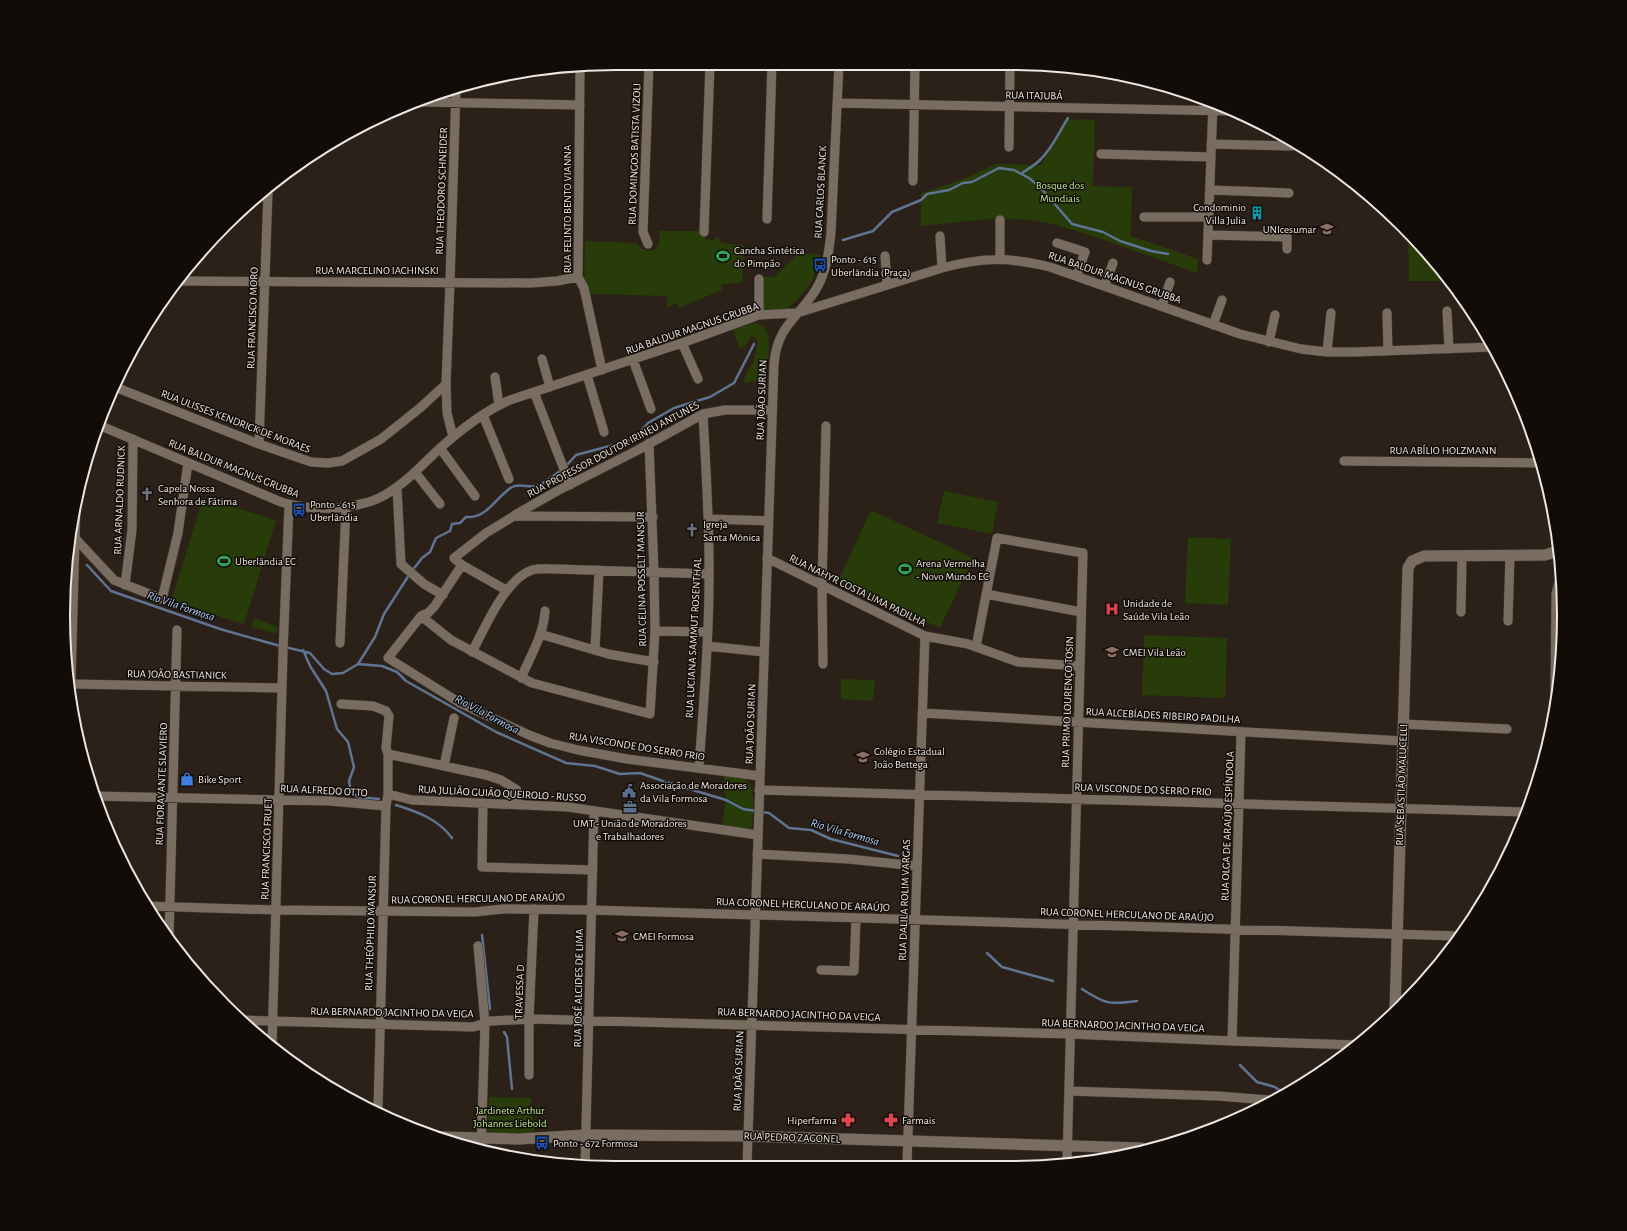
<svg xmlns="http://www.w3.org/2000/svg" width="1627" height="1231" viewBox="0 0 1627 1231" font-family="'Alegreya Sans',sans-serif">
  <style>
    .green { fill: #273c09 }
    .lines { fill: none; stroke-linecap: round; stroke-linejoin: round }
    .stream { stroke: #5e7492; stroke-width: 2.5 }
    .minor-casing { stroke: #443b34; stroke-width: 10 }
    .tertiary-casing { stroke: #443b34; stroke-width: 12 }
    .minor { stroke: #796c61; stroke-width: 9 }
    .tertiary { stroke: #796c61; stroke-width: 11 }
    .labels { text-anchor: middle; stroke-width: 3; stroke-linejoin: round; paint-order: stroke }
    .street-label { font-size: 11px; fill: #ede5df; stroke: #110c08 }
    .park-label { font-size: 11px; fill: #c1e996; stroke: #110c08 }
    .poi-label { font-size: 11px; fill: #ede5df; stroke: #110c08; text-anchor: start }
    .water-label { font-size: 12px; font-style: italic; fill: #afd0fb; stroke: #110c08 }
    .rim { fill: none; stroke: #ede5df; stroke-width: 2 }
  </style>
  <rect width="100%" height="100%" fill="#2c2118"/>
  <path class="green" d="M1066,119L1095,120L1093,186L1132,187L1131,236L1198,259L1197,273L1093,236L1053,224L1030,220L997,218L921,226V193L961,180L996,164L1041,165Z
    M659,231H700L706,239L713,240L718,237L722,243L744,245L742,282L721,285L722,290L679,308L677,303L667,307V296L591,294L584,283L585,241L636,243C642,250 646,251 655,250C660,244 660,238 659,231Z
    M1408,232L1440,267L1439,281H1409Z
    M800,252L821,255C813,285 807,291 785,311L764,313V277H774Z
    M753,323C778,322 767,365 764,379L744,383L746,373L753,363L758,341L752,336L745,346L740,349L733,330Z
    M944,491L998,502L992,534L937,523Z
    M203,498L276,520L244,624L171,602Z
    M871,510L973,558L940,628L838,581Z
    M1188,537L1231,539L1228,605L1185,603Z
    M254,618L278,627L276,634L252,627Z
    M1144,635L1227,638L1225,698L1142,695Z
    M841,679L875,680L873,701L841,699Z
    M725,774C731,775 738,775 744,778C758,786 752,813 752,826L750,829L722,826L726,797L723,790Z
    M489,1097L531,1098L534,1135L487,1134Z"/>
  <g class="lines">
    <path class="stream" d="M1022,173C1028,169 1035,165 1040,160C1052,149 1059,132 1068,118
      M843,240L873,231L892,212L921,200L927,194L949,190L963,183L972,182L999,168L1014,170L1029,178L1041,188L1072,224L1103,232L1120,241L1151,251L1168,254
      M565,467L576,455L621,443L635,438L648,423L674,408L710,397L734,383L754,344
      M87,565L111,591L220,629L280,646
      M412,571L422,558L430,552L436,538L450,531L452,524L460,523L466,517C487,519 496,497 512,487C520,483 529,488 537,486C545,483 555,475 561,470
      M285,647L310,653L324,669L332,674L343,673L358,664L382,666L397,672L406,681L496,732L566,763L595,766L620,774L640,773L663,781L726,800L743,809L769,813L789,828L811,830L831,839L898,856
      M303,650L310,666L326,691L337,729L348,742L354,767L349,781L351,792L362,800L369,798L379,799
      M358,664L375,637L384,614L409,575
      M396,805C418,812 438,819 452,838
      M482,935L490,1009
      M987,953L1002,967L1053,981
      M1082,989C1105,1004 1109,1005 1137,1001
      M504,1032L507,1037L512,1089
      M1240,1065L1257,1082L1275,1087L1282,1092"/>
    <g class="minor-casing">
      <path id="minor" d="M580,68L578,277L584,288L602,370
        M423,102L580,105
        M837,103L1231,111
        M1211,144L1292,146
        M1009,147L1010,64
        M1101,154L1211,157
        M913,181L915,64
        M1210,190L1289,193
        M1144,217H1209
        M767,219L772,63
        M704,232L710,63
        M1208,235L1287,237V249
        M940,236L942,268
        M1057,243L1085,252L1077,275
        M648,244L643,232L649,63
        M885,256L887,284
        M1000,259V220
        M1207,260L1213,104
        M759,279V315
        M176,281L531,283L557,281L578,277
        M1105,285L1113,263
        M1162,306L1170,282
        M1447,311L1449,349
        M1387,313L1388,351
        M1213,325L1222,300
        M1269,342L1275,315
        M682,343L698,379
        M1327,352L1331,313
        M542,359L550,387
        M633,360L651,409
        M587,375L604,432
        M495,377L499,405
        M115,387L259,444L311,462L328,463L342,461L381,439L420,408L446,384
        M534,392L570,485
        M483,415L509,479
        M101,426L281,502C300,508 318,509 338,508C352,506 367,504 379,498C402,487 420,467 438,450C459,431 484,411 510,400L682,343L759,315L797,313L942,268C983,257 1009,257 1050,267L1240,334L1301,349L1327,352H1355L1492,347
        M453,437L447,413L446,384L450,282L456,89
        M259,444L268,192
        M440,448L475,496
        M1344,461L1542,463
        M415,472L440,504
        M397,488L401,564L424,584L443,595
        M515,515L557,491L636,451L703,414L725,410H772
        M653,517L514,516L486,533L454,558L462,565L434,607L428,613L421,616L388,658L460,703L529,735L550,743L578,750L627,759L760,776
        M709,519L768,521
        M74,537L114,580L162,599L178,533L188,463
        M767,558L925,636L968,644L1018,662L1080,666
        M462,565L506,590
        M125,585L132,530L133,439
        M986,594L1081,612
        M1461,612L1462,556
        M421,616L451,640L532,683L650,714L655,631L654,572L649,443
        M1508,621L1510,555
        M655,631L708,632
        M540,634L608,654L654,662
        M340,643L346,507
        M707,646L764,652
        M976,647L997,538L1083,553L1067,1163
        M595,650L599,570
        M472,652C485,628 505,579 532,570C540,568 549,569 557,569L709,574
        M823,664L822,585L826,426
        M521,678C530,657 544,634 545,611
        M71,684L282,688
        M1558,693H1555L1556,594L1560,578V562
        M341,704L373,706L386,711L389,716L386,748L388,754V794L386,806L378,1110
        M922,713L1402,741
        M1403,724L1507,729
        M388,754L486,775L501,780L517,790L519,805
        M444,766L454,718
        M699,768C703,707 709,646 709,585C710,528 706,471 703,414
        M759,790L1526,812
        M388,794L412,800L568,807L758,835
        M94,796L330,801L386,806
        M483,803L482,867L593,870
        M757,854L848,859L917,866
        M147,906L276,910L475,912L503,909L592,910L1458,936
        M169,939L177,630
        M478,946L485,1023L481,1151
        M821,970L854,971L856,918
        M241,1020L473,1027L491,1021L534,1019L1070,1034L1232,1041L1357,1045
        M1232,1041L1241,732
        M272,1046L283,652L289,505
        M529,1075V1019L534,909
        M1069,1091L1218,1096L1268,1100
        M907,1164L925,636
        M747,1166L774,364C777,326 797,319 815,291C826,274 829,252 831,232L839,64
        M585,1167L594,811"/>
    </g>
    <g class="tertiary-casing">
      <path id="tertiary" d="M70,683L75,503
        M1395,1010L1408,568L1412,561L1424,556L1545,555L1558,551
        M443,1137L519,1139L586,1135L748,1136L1141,1148"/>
    </g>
    <use href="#minor" class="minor"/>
    <use href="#tertiary" class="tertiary"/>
  </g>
  <defs>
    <g id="building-bare" transform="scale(1.08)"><path d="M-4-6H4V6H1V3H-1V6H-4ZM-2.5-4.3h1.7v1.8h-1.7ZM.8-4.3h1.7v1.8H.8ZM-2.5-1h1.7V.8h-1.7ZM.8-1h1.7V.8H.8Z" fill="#0f9aa8" stroke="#110c08" stroke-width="2.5" paint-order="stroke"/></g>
    <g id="school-bare" transform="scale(1.08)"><path d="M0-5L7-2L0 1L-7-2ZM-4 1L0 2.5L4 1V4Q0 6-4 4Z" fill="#8d6e63" stroke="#110c08" stroke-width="2.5" paint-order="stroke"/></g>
    <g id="stadium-bare" transform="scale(1.08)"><path d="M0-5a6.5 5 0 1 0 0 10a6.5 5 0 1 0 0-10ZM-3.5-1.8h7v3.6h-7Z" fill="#2e9e5b" stroke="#110c08" stroke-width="2.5" paint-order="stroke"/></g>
    <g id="bus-bare" transform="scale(1.08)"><path d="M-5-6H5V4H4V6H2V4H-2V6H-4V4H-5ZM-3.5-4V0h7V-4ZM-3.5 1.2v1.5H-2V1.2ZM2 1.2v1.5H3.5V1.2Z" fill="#1a4fb4" stroke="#110c08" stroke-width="2.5" paint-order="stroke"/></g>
    <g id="church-bare" transform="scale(1.08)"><path d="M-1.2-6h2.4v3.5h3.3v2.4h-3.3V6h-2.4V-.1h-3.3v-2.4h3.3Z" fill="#6b7280" stroke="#110c08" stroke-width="2.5" paint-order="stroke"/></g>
    <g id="hospital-bare" transform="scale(1.08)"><path d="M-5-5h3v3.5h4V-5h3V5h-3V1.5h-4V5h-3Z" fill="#e0444e" stroke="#110c08" stroke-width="2.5" paint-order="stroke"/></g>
    <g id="shop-bare" transform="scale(1.08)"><path d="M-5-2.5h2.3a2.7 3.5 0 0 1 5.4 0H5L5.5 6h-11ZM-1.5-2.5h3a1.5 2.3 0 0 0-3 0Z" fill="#3f7fe0" stroke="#110c08" stroke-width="2.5" paint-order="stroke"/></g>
    <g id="civic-bare" transform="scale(1.08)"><path d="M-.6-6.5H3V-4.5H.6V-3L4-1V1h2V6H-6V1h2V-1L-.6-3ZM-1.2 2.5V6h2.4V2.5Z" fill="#5c6f8a" stroke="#110c08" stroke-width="2.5" paint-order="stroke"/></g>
    <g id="office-bare" transform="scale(1.08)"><path d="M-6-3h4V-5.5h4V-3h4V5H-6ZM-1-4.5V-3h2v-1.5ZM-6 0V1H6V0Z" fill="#5c6f8a" stroke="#110c08" stroke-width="2.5" paint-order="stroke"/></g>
    <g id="pharmacy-bare" transform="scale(1.08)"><path d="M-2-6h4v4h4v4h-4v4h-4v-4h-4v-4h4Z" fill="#e0444e" stroke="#110c08" stroke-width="2.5" paint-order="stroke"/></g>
  </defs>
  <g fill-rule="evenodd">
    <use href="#building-bare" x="1257" y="213"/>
    <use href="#school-bare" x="1327" y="229"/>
    <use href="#stadium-bare" x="723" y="256"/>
    <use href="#bus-bare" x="820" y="265"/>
    <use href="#church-bare" x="147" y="494"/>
    <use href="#bus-bare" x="299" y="510"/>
    <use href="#church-bare" x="692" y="530"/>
    <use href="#stadium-bare" x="224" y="561"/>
    <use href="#stadium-bare" x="905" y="569"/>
    <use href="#hospital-bare" x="1112" y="609"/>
    <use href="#school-bare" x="1112" y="652"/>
    <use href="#school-bare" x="863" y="757"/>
    <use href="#shop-bare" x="187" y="779"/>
    <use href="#civic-bare" x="629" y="791"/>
    <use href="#office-bare" x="630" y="807"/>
    <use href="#school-bare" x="622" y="936"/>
    <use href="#pharmacy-bare" x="848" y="1120"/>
    <use href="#pharmacy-bare" x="891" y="1120"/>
    <use href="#bus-bare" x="542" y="1143"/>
  </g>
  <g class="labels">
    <g class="street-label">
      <text transform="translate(1034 95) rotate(1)" y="4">RUA ITAJUBÁ</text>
      <text transform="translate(634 154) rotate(-88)" y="4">RUA DOMINGOS BATISTA VIZOLI</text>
      <text transform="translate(441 191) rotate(-88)" y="4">RUA THEODORO SCHNEIDER</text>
      <text transform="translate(820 192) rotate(-87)" y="4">RUA CARLOS BLANCK</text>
      <text transform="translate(567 209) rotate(-90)" y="4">RUA FELINTO BENTO VIANNA</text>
      <text x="377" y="274">RUA MARCELINO IACHINSKI</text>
      <text transform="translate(1115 277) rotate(19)" y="4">RUA BALDUR MAGNUS GRUBBA</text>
      <text transform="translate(252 318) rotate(-88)" y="4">RUA FRANCISCO MORO</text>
      <text transform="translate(692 328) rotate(-19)" y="4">RUA BALDUR MAGNUS GRUBBA</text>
      <text transform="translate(761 400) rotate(-88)" y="4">RUA JOÃO SURIAN</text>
      <text transform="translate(236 421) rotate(21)" y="4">RUA ULISSES KENDRICK DE MORAES</text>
      <text transform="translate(613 449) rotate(-28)" y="4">RUA PROFESSOR DOUTOR IRINEU ANTUNES</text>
      <text x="1443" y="454">RUA ABÍLIO HOLZMANN</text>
      <text transform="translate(234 468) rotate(22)" y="4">RUA BALDUR MAGNUS GRUBBA</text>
      <text transform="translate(119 500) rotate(-88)" y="4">RUA ARNALDO RUDNICK</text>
      <text transform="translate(641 579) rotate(-91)" y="4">RUA CELINA POSSELT MANSUR</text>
      <text transform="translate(858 590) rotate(26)" y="4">RUA NAHYR COSTA LIMA PADILHA</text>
      <text transform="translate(693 638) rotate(-87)" y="4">RUA LUCIANA SAMMUT ROSENTHAL</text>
      <text transform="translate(177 674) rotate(1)" y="4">RUA JOÃO BASTIANICK</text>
      <text transform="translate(1067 702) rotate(-88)" y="4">RUA PRIMO LOURENÇO TOSIN</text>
      <text transform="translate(1163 715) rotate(3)" y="4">RUA ALCEBÍADES RIBEIRO PADILHA</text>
      <text transform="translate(750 724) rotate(-88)" y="4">RUA JOÃO SURIAN</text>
      <text transform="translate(637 746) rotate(9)" y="4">RUA VISCONDE DO SERRO FRIO</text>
      <text transform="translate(161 784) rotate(-88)" y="4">RUA FIORAVANTE SLAVIERO</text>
      <text transform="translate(1401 785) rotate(-88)" y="4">RUA SEBASTIÃO MALUCELLI</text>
      <text transform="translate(1143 789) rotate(2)" y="4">RUA VISCONDE DO SERRO FRIO</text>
      <text transform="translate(324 790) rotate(3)" y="4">RUA ALFREDO OTTO</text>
      <text transform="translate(502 793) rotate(3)" y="4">RUA JULIÃO GUIÃO QUEIROLO - RUSSO</text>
      <text transform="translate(1227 826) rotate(-88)" y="4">RUA OLGA DE ARAÚJO ESPÍNDOLA</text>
      <text transform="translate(266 849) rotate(-88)" y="4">RUA FRANCISCO FRUET</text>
      <text transform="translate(478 898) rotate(-1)" y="4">RUA CORONEL HERCULANO DE ARAÚJO</text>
      <text transform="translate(904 900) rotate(-88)" y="4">RUA DALILA ROLIM VARGAS</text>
      <text transform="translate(803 904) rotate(2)" y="4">RUA CORONEL HERCULANO DE ARAÚJO</text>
      <text transform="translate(1127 914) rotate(2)" y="4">RUA CORONEL HERCULANO DE ARAÚJO</text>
      <text transform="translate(370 933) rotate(-88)" y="4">RUA THEÓPHILO MANSUR</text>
      <text transform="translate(578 988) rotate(-89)" y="4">RUA JOSÉ ALCIDES DE LIMA</text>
      <text transform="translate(519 992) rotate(-88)" y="4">TRAVESSA D</text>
      <text transform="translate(392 1012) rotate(1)" y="4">RUA BERNARDO JACINTHO DA VEIGA</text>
      <text transform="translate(799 1014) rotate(2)" y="4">RUA BERNARDO JACINTHO DA VEIGA</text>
      <text transform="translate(1123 1025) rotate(2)" y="4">RUA BERNARDO JACINTHO DA VEIGA</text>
      <text transform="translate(738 1071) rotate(-88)" y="4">RUA JOÃO SURIAN</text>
      <text transform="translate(792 1137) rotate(2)" y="4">RUA PEDRO ZAGONEL</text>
    </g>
    <g class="park-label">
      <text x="1060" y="189">Bosque dos<tspan x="1060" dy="13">Mundiais</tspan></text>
      <text x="510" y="1114">Jardinete Arthur<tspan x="510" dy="13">Johannes Liebold</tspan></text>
    </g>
    <g class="poi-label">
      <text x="1246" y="211" text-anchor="end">Condominio<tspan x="1246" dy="13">Villa Julia</tspan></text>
      <text x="1316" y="233" text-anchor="end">UNIcesumar</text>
      <text x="734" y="254">Cancha Sintética<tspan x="734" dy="13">do Pimpão</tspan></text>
      <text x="831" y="263">Ponto - 615<tspan x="831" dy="13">Uberlândia (Praça)</tspan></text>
      <text x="158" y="492">Capela Nossa<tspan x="158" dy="13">Senhora de Fátima</tspan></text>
      <text x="310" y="508">Ponto - 615<tspan x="310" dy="13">Uberlândia</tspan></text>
      <text x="703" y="528">Igreja<tspan x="703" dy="13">Santa Mônica</tspan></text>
      <text x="235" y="565">Uberlândia EC</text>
      <text x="916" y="567">Arena Vermelha<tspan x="916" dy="13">- Novo Mundo EC</tspan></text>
      <text x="1123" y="607">Unidade de<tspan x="1123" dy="13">Saúde Vila Leão</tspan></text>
      <text x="1123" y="656">CMEI Vila Leão</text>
      <text x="874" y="755">Colégio Estadual<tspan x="874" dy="13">João Bettega</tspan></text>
      <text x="198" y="783">Bike Sport</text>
      <text x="640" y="789">Associação de Moradores<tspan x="640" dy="13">da Vila Formosa</tspan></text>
      <text x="630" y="827" text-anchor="middle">UMT - União de Moradores<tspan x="630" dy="13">e Trabalhadores</tspan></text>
      <text x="633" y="940">CMEI Formosa</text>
      <text x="837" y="1124" text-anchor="end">Hiperfarma</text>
      <text x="902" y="1124">Farmais</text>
      <text x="553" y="1147">Ponto - 672 Formosa</text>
    </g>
    <g class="water-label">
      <text transform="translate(181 606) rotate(19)" y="4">Rio Vila Formosa</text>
      <text transform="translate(487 714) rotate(28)" y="4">Rio Vila Formosa</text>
      <text transform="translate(845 832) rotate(16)" y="4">Rio Vila Formosa</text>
    </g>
  </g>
  <path d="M0 0H1627V1231H0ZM615 70H1012A545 545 0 0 1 1557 615V616A545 545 0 0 1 1012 1161H615A545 545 0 0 1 70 616V615A545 545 0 0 1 615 70Z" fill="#110c08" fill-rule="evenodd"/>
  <path class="rim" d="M615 70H1012A545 545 0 0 1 1557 615V616A545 545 0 0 1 1012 1161H615A545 545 0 0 1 70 616V615A545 545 0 0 1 615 70Z"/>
</svg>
